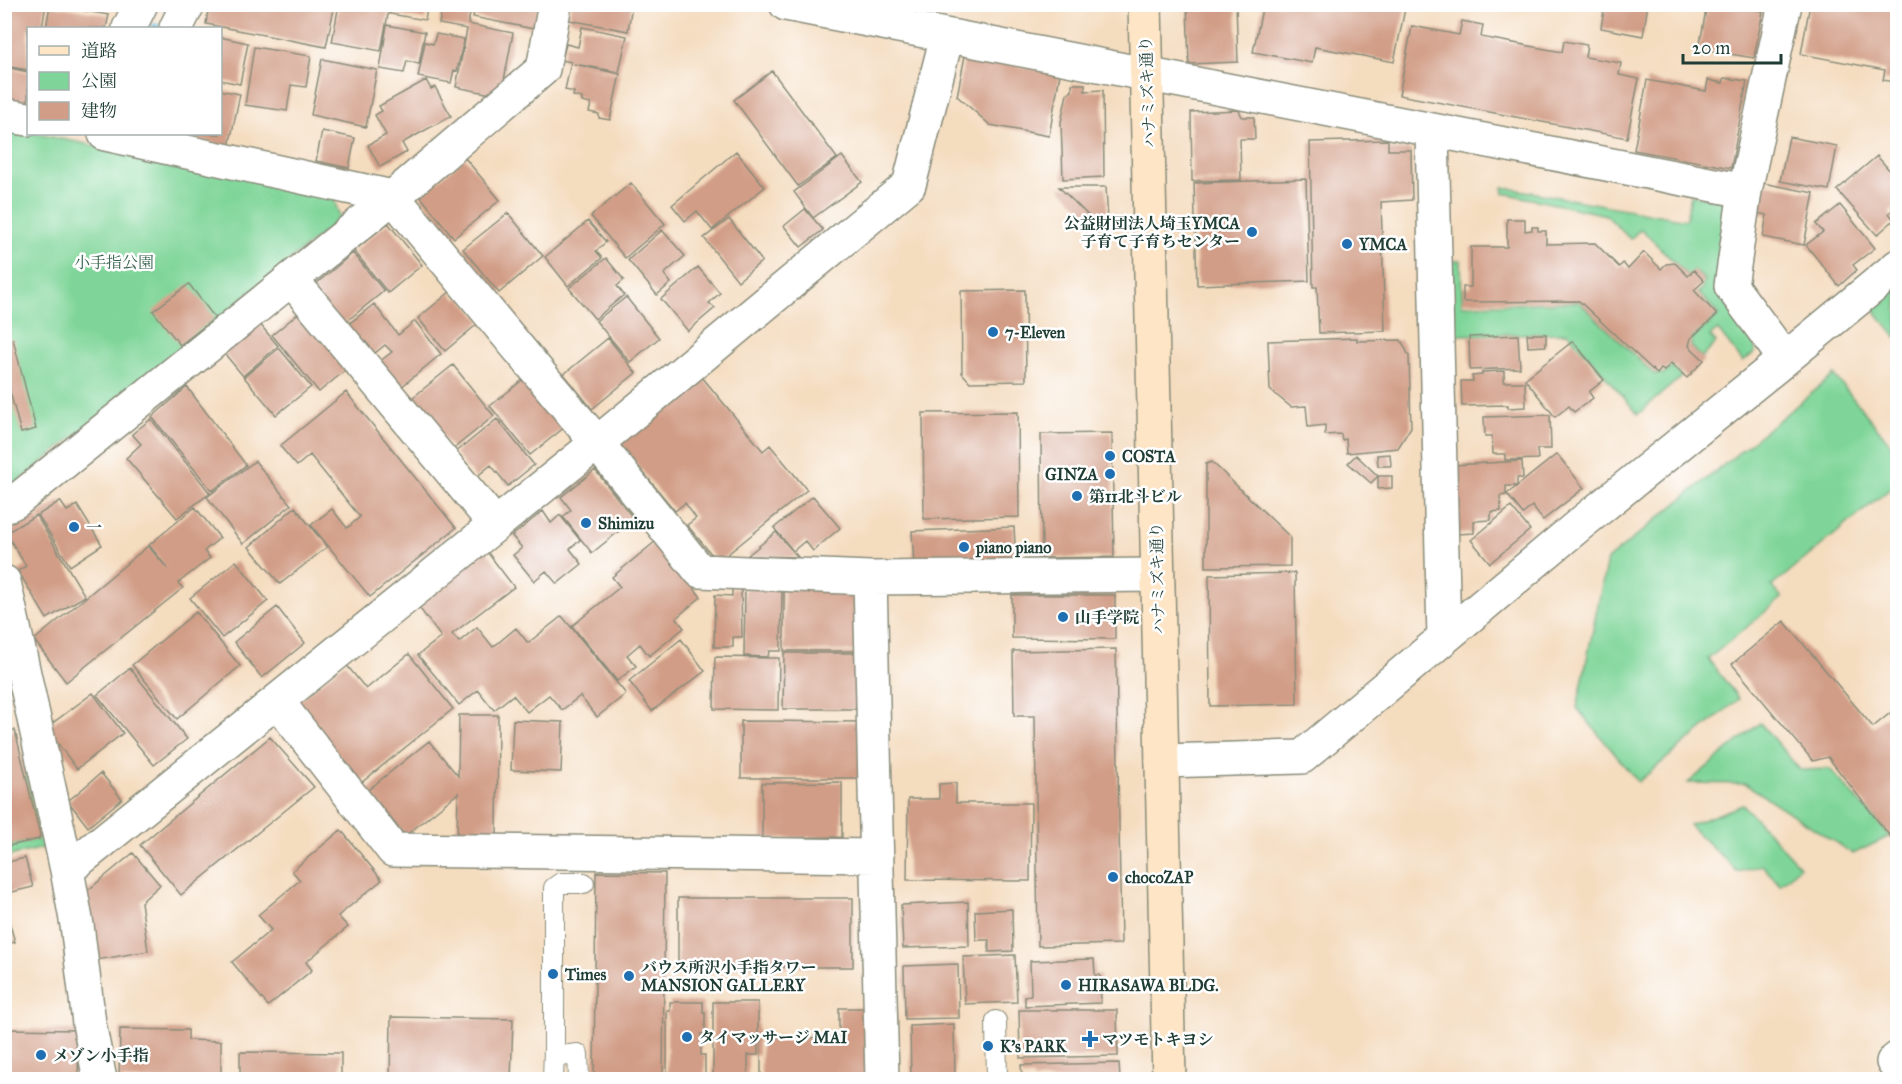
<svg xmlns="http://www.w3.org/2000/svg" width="1902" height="1084" viewBox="0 0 1902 1084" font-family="'IM FELL Great Primer','Noto Serif JP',serif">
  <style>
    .green { fill: #7fd599; stroke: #4f8966; stroke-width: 1.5 }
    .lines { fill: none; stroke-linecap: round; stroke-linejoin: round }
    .stream { stroke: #4eb2cd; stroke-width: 10 }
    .building { fill: #d19d86 }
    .lane-casing { stroke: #8a8c7a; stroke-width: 22 }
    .street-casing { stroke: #8a8c7a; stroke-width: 36 }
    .secondary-casing { stroke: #8a8c7a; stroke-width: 36 }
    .lane { stroke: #fff; stroke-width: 20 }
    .street { stroke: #fff; stroke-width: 33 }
    .secondary { stroke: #fde5c5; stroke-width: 33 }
    .poi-dot { fill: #1f6fb2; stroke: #fff; stroke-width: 2 }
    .labels { text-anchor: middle; stroke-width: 5; stroke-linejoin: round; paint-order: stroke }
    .street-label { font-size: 16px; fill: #1f3d34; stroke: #fff }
    .poi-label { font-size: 16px; font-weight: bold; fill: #1f3d34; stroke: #fff; text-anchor: start }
    .park-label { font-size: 16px; fill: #37634d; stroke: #fff }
  </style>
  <rect width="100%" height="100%" fill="#fff"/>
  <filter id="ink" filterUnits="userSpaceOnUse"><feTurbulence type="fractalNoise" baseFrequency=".0167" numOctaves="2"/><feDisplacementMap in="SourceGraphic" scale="12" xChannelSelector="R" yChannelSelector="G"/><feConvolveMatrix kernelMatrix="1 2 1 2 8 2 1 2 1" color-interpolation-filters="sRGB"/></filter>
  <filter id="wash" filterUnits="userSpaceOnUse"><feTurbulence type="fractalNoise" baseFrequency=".008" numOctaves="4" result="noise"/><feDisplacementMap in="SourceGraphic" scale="24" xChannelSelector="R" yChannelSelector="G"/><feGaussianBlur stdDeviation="1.35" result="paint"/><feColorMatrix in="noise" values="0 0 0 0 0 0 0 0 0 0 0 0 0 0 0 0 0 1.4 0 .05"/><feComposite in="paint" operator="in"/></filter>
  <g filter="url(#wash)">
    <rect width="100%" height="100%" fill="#f4dcbf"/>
    <path class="green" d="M4,127L333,195L340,219L11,488L4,486Z
      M1503,187L1686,220L1691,195L1720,200L1728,213L1714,288L1755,341V352L1743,362L1718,330L1710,336L1716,343L1702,358L1691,346L1692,339L1719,315L1698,292L1702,288L1705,280L1694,270L1688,276L1641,229L1630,239L1606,215L1504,193Z
      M1461,260L1462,305L1579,302L1654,374H1663L1672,366L1681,377L1638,414L1568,333L1453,335L1452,261Z
      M1897,288V338L1873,309Z
      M1834,375L1897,452V483L1772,586L1782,598L1708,659L1739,699L1638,782L1577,708L1607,560Z
      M1760,723L1800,770L1830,769L1890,836L1853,854L1746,784L1688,783Z
      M31,774L48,847L5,857L4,847L38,839L23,775Z
      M1743,805L1800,866L1780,885L1762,865L1738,872L1689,825Z"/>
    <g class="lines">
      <path class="stream" d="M167,7L168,4
        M155,28H156"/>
    </g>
    <g id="blocks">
      <path class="building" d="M4,4H46L42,28H28V70L4,66Z
        M209,4H335L326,47L206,24Z
        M339,4H390L381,51L332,42Z
        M392,4H428L425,20L390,14Z
        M443,4H472L468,24L513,33L501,96L456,87L467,29L439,24Z
        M475,4H539L534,29L473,17Z
        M571,4H632L628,31L569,20Z
        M1187,4H1236L1238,62L1189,64Z
        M1263,4H1406L1394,62L1315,47L1312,63L1253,52Z
        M1605,4H1648L1643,36L1601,28Z
        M1707,4H1721L1763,11L1754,58L1699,49Z
        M1810,4H1898V69L1895,82L1883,80L1885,70L1801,54Z
        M50,5L109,15L106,28H46Z
        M1462,21L1483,25L1481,37L1562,52L1564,41L1587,45L1585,57L1621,63L1619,75L1639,79L1627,138L1399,95L1412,26L1459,35Z
        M387,25L425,32L419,64L407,61L404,73L380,69Z
        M582,27L627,36L619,72L574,64L620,74L610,120L599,118V114L589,112L591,104L582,102V98L573,96L574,92L565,90L571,62L562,60L566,44L578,47Z
        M436,34L464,39L457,71L454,70L451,83L418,77L425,42L433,44Z
        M220,37L248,43L240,84L220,80Z
        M254,47L311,56L306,87L291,85L287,111L245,105Z
        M965,56L1060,74L1049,136L990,125L957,96Z
        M322,59L377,70L366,127L311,115Z
        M6,67L28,72V102L4,98Z
        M772,71L837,158L798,186L734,100Z
        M1724,78L1747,81L1731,168L1634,150L1647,80L1706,91L1708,80L1723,83Z
        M426,80L431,89L435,87L451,116L402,143L407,152L380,167L368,145L386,135L375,115L382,111L379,106Z
        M1072,84H1085V91L1103,90L1104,177L1063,179L1061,122L1067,94L1072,91Z
        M220,90L240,94L229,147L172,134H220Z
        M1239,110L1242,117H1254L1255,139H1240L1241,180L1192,181L1191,112Z
        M322,131L355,138L349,168L316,161Z
        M1789,137L1837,146L1829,190L1780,181Z
        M1388,140V150H1411L1412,200L1381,202L1385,331L1319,333L1317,287H1313L1310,142Z
        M736,151L765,187L712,230L697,211L685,221L672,205Z
        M842,156L862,182L813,218L794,192Z
        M1877,156L1898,180V206L1889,213L1894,220L1877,235L1837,190Z
        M465,158L500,200L454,238L420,196Z
        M1306,179L1309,281L1197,285L1194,183Z
        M631,183L665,224L625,258L591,216Z
        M1763,183L1814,193L1804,245L1763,237L1767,215L1757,213Z
        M1059,187H1106L1108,222L1096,223Z
        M1840,205L1875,248L1853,265L1857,270L1839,286L1806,245L1823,232L1816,224Z
        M805,209L823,230L801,247L784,226Z
        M508,213L543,256L499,293L463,249Z
        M729,219L762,261L738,281L704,238Z
        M1507,219H1525V231L1532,230V227H1538V231H1546V244L1595,243L1619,267L1623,263L1628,269L1644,252L1661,269L1666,264L1675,263L1688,276L1694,270L1704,281L1694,290L1717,315L1691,338L1689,346L1704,360L1687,378L1671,363L1664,371L1661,369L1657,374L1579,301L1463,302V287H1471V247H1507Z
        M588,221L606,242L596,251L602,258L568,286L545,257Z
        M388,223L422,265L388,293L354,251Z
        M662,230L685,256L664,274L671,283L657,295L628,260Z
        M353,253L384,291L342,325L311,288Z
        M606,258L624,280L617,286L624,295L595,319L569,288Z
        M698,267L720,293L709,303L715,308L688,331L661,299Z
        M189,284L215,318L180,345L153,311Z
        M1025,290L1026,381L970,382L962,373L961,291Z
        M450,292L457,300L460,297L481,321L445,351L418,318Z
        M626,297L659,338L630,362L596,321Z
        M374,304L398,335L415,321L441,354L400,388L379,362L392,352L385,345L369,358L345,327Z
        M306,307L353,364L319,392L272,335Z
        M259,323L278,346L243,376L224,353Z
        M1527,334H1546V346L1528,347Z
        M1518,335L1520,368L1470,370L1469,337Z
        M608,338L636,373L592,409L564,374Z
        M1357,338V341L1401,340L1409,356L1411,427L1398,448L1347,453L1346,439L1342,440L1341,434L1325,435V425L1308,427L1306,406L1291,407L1270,390L1268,341Z
        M13,339L36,429L21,433L4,369V341Z
        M1573,341L1604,380L1589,392L1593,398L1574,412L1569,406L1555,417L1525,379Z
        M279,348L311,387L276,415L244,377Z
        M453,365L494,416L453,449L412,398Z
        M1504,371V382H1525L1526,407L1508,408V405L1462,406L1461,381H1473L1472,376L1482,375V372Z
        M702,377L763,451L770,445L807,490L718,562L687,525L696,518L685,503L675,511L620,444Z
        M525,378L565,427L530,455L490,406Z
        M187,387L246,465L212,491L152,417Z
        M346,392L456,528L370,597L311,525L332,509L347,528L360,517L310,455L297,466L280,446Z
        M1018,412L1019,517L924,519L923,413Z
        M1550,415L1551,449H1537L1538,459L1505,460V454H1493L1492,436H1485L1484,417Z
        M151,419L210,493L177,518L126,458L141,444L132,434Z
        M497,419L534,465L508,486L491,465L475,478L455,453Z
        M1112,433L1114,557L1042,558L1041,434Z
        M1390,454L1391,466H1378L1377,455Z
        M1557,454L1584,488L1543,520L1532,506L1523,514L1507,494Z
        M1356,455L1378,476L1371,483L1348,463Z
        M255,461L291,505L243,544L207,497Z
        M1522,461L1523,478H1517V486H1506V495L1500,496L1501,511L1491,512V520L1474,521V533L1457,534L1454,465Z
        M1212,462L1290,537V566L1206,567V464Z
        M595,470L634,519L592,553L563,517L571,510L561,497Z
        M1378,476H1392V488L1378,489Z
        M813,496L840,528L813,551L805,541L793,551L774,528Z
        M60,501L67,511L77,505L102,545L70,566L38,515Z
        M195,507L220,538L204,551L210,558L178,583L183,588L66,682L34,640L148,546L168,569L149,545Z
        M295,507L327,547L280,584L249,547Z
        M1511,507L1530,530L1490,563L1471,540Z
        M543,511L551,523L560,515L580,540L570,549L582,564L557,584L546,571L534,581L513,555L522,548L512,536Z
        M36,515L85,596L47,619L18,571L26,566L6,533Z
        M1014,527L1016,563L914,567L912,531Z
        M776,532L798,557L747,556Z
        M656,541L701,597L676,618L684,628L649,656L640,644L627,655L636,666L617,681L572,626L620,587L612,577Z
        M485,549L514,587L452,634L459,642L477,627L493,647L516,628L528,643L562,616L626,694L597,717L580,696L562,710L549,695L527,712L513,695L494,710L478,690L459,705L418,655L441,637L415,602Z
        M236,561L268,601L222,638L190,598Z
        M1295,573L1297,704L1210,706L1209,575Z
        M745,588H782L781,651H769L768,657L744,656Z
        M784,588H862V651H784Z
        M732,589H741L742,637H733V647H714L715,595L732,596Z
        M1012,595H1115V639L1012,638Z
        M277,607L305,643L262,678L234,642Z
        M196,612L240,666L177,719L132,665Z
        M1784,621L1873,727L1895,709L1898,712V835L1892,839L1828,757L1813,761L1732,664Z
        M681,639L705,671L652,711L629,681Z
        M1116,649L1121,944L1038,946L1035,716H1014L1013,651Z
        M784,653H863V709H783Z
        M409,654L453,709L361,783L297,702L345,663L366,689Z
        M715,657L779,658L778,710L714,709Z
        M130,668L187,739L154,765L97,695Z
        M93,693L123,733L77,769L46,728Z
        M459,715H498L497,838H457L458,793L405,836L368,790L429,741L458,776Z
        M513,720L563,722L561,772L511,770Z
        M741,721L865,722L864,778H741Z
        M15,730L40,836L39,839L4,847V732Z
        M270,737L314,787L181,895L140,845Z
        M101,773L122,799L88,827L68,801Z
        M842,782V837L762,838V783Z
        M956,783V803H1031L1030,881L907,880L908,799H939V784Z
        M341,830L382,880L338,916L348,927L306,962L312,970L268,1006L232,962L271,930L258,915L300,880L292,871Z
        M133,853L160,885L141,902L148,951L97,960L86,892Z
        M25,858L33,887L4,894V863Z
        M596,872L665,873L663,1080H594Z
        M678,898H853V967H678Z
        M968,902L969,946L903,948L901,905Z
        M4,904L15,942L4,945Z
        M1012,909L1013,951L989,952V940H976L975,911Z
        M1015,955L1017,1002L965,1004L963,957Z
        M1094,959L1095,975H1100L1101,1003L1025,1006V996L1031,995L1030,961Z
        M958,964L959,1018L905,1019L904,966Z
        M670,1002H703V1013L705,1012V1034H701V1055H705V1080H667V1011H670Z
        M713,1002H758V1055H748V1080H713Z
        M839,1008H871L870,1080H761V1037L839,1038Z
        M1019,1010H1117L1118,1056L1020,1058Z
        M391,1017L513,1019L511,1080H390Z
        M954,1024L955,1080H911L910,1026Z
        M4,1029L79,1030L78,1080H4Z
        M120,1029L188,1030V1040L221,1041V1080H119Z
        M240,1052L341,1053V1080H240Z
        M1119,1063L1120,1080H1033V1077H1022L1021,1065Z"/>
    </g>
  </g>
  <g filter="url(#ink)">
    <use href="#blocks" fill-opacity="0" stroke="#8a8c7a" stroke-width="1.5"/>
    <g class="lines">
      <g class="lane-casing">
        <path id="lane" d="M996,1021L997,1080
          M553,1080L554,1049
          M579,1080L578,1054L560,1056L554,1049V888L561,883H584"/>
      </g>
      <g class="street-casing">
        <path id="street" d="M786,4L1745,191
          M1785,4L1745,191L1731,286L1785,359
          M129,28L141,4
          M176,28L188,4
          M4,115L28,119
          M1432,131L1444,638
          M105,134L393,197L597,443L700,571L870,578L882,1080
          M291,279L495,524
          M4,507L16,501L393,197L543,69L555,4
          M870,578L1157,575
          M4,582L67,870L77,925L89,1023L100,1080
          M277,701L393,850L877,856
          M1162,761L1302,757L1579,525L1785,359L1898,266
          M67,870L597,443L909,185L947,36
          M1898,1058L1893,1062L1898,1067"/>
      </g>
      <g class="secondary-casing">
        <path id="secondary" d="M1145,4L1169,1080"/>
      </g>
      <use href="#lane" class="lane"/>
      <use href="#street" class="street"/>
      <use href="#secondary" class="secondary"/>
    </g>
  </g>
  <g class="poi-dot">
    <circle cx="1252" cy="232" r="6"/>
    <circle cx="1347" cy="244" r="6"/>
    <circle cx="993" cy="332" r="6"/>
    <circle cx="1110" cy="456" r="6"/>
    <circle cx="1110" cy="474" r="6"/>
    <circle cx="1077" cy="496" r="6"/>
    <circle cx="586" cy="523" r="6"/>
    <circle cx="74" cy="527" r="6"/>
    <circle cx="964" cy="547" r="6"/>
    <circle cx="1063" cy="617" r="6"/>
    <circle cx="1113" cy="877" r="6"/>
    <circle cx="553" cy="974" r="6"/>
    <circle cx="629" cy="976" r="6"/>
    <circle cx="1066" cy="985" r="6"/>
    <circle cx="687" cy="1037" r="6"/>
    <path d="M1087 1030h6v6h6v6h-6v6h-6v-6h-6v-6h6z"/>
    <circle cx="988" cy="1046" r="6"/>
    <circle cx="41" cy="1055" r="6"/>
  </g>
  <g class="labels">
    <g class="street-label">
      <text transform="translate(1147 92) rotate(-92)" y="6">ハナミズキ通り</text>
      <text transform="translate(1157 578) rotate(-91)" y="6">ハナミズキ通り</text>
    </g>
    <g class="poi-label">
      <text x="1240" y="229" text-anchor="end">公益財団法人埼玉YMCA<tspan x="1240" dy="18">子育て子育ちセンター</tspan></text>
      <text x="1359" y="250">YMCA</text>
      <text x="1005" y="338">7-Eleven</text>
      <text x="1122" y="462">COSTA</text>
      <text x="1098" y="480" text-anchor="end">GINZA</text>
      <text x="1089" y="502">第11北斗ビル</text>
      <text x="598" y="529">Shimizu</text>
      <text x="86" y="533">一</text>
      <text x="976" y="553">piano piano</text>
      <text x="1075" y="623">山手学院</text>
      <text x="1125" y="883">chocoZAP</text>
      <text x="641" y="973">バウス所沢小手指タワー<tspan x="641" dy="18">MANSION GALLERY</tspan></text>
      <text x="565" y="980">Times</text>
      <text x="1078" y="991">HIRASAWA BLDG.</text>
      <text x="699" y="1043">タイマッサージ MAI</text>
      <text x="1102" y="1045">マツモトキヨシ</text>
      <text x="1000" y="1052">K's PARK</text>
      <text x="53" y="1061">メゾン小手指</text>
    </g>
    <g class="park-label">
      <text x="114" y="268">小手指公園</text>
    </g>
  </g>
  <rect width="1902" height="1084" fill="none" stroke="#fff" stroke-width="24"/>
  <rect x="27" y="27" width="195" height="108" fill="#ffffff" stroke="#a5b1ae" stroke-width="1.5"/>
  <rect x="39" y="46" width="30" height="9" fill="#fde5c5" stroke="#a5b1ae" stroke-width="1.5"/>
  <text x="81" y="57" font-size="18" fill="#1f3d34">道路</text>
  <rect x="39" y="72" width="30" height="18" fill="#7fd599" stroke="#a5b1ae" stroke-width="1.5"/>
  <text x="81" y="87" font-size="18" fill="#1f3d34">公園</text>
  <rect x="39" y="102" width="30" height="18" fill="#d19d86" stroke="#a5b1ae" stroke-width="1.5"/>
  <text x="81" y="117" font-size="18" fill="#1f3d34">建物</text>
  <path d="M1683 54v9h98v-9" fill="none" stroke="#1f3d34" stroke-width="3"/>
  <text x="1692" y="54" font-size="18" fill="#1f3d34" stroke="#ffffff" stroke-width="4.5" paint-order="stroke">20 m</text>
</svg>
